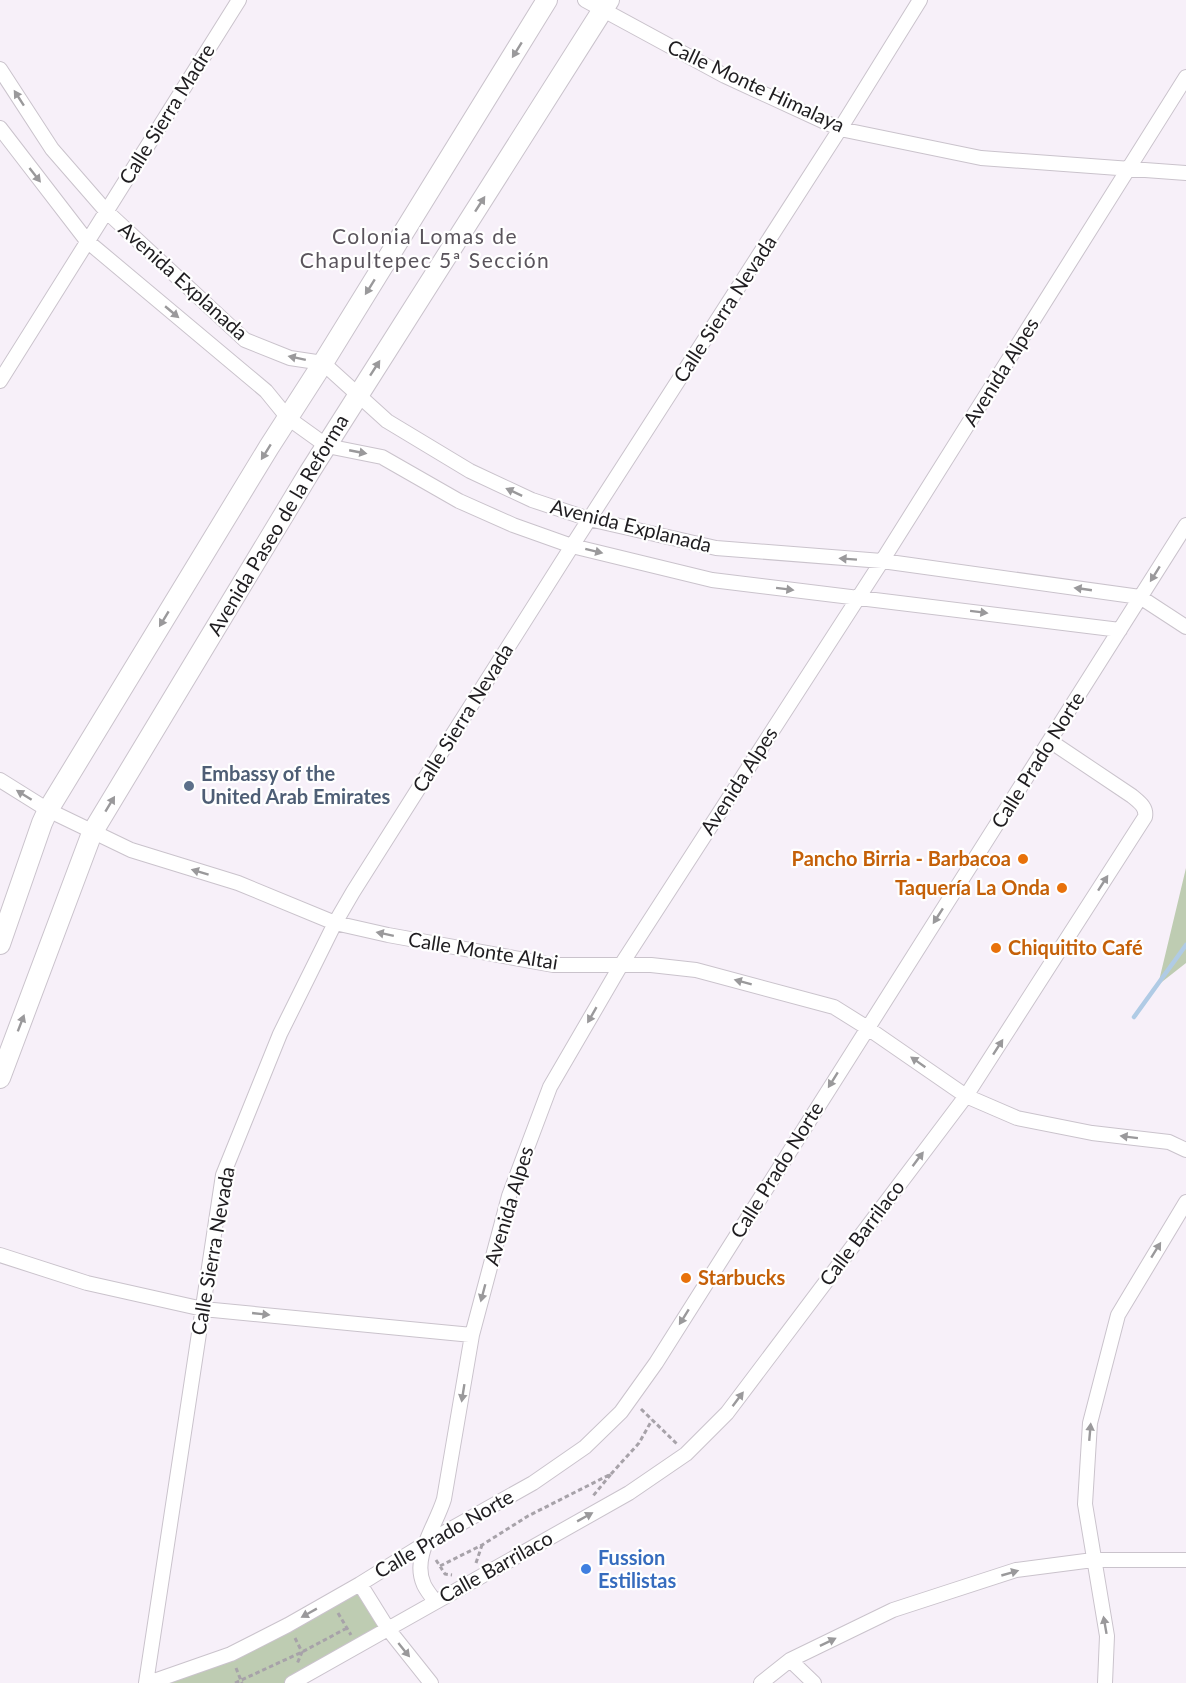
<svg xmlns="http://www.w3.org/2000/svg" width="1186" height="1683" viewBox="0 0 1186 1683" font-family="Lato,sans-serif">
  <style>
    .green { fill: #beccb2 }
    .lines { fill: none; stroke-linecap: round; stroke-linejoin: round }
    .stream { stroke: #b0cbe5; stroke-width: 4.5 }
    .street-casing { stroke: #cac3cc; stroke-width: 16 }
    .secondary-casing { stroke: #cac3cc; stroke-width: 22 }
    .path { stroke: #a7a2a9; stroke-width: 3; stroke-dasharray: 4.5 3; stroke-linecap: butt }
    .street { stroke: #fff; stroke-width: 14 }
    .secondary { stroke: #fff; stroke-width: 20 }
    .oneway { fill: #9a999b }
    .service-dot { fill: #5c6f8a; stroke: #fff; stroke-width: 2 }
    .food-dot { fill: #e8710a; stroke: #fff; stroke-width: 2 }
    .shop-dot { fill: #3f7fe0; stroke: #fff; stroke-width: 2 }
    .labels { text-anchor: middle; stroke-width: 4.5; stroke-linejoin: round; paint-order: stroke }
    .street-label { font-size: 20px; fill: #1f1d20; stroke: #fff }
    .service-label { font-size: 20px; font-weight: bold; fill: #4e5e75; stroke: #fff; text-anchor: start }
    .food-label { font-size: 20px; font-weight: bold; fill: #c56008; stroke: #fff; text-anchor: end }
    .shop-label { font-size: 20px; font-weight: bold; fill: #366cbe; stroke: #fff; text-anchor: start }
    .neighbourhood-label { font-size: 21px; letter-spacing: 1.5px; fill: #5a545c; stroke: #fff }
  </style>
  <rect width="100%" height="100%" fill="#f7f0f9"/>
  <path class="green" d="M1186,868V963L1158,985Z
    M360,1584L388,1629L291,1683H148L231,1654Z"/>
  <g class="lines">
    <path class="stream" d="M1134,1017L1186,945"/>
    <g class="street-casing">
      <path id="street" d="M585,0L725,76L840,129L981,158L1186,173
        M0,69L52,149L106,211L245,340L290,358L323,363L387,421L470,471L532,500L589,519L716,548L882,561L1140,597L1186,627
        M0,128L87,241L266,391L288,418L327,446L382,457L459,501L513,525L572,546L712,580L1120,630
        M0,381L239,0
        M0,780L48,810L131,850L238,883L335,923L388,935L553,965H651L696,970L834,1007L866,1027L966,1096L1017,1118L1092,1133L1169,1142L1186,1150
        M0,1255L87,1283L203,1309L472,1335
        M360,1584L388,1629L431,1683
        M435,1601C431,1596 427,1591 424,1585C411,1557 436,1526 444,1499L472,1335L509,1196L550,1087L621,965L882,561L1186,77
        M790,1660L814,1683
        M146,1683L223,1175L280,1034L335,923L353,892L572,546L840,129L920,0
        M148,1683L231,1654L288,1625L360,1584L426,1543L533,1483L585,1447L621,1412L656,1363C831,1083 1010,805 1186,525
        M292,1683L629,1493L686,1454L727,1413L966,1096L1145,817C1147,807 1139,802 1132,796L1050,741
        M761,1683L790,1660L893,1610L1016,1570L1093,1560H1186
        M1105,1683L1107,1636L1085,1504L1090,1423L1118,1315L1186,1202"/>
    </g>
    <g class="secondary-casing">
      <path id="secondary" d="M0,944L42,823L48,810L269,447L323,363L547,0
        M0,1078L92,833L309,473L609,0"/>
    </g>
    <path class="path" d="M641,1409L677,1444
      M611,1474L639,1443L652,1420
      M436,1560L445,1574L452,1575
      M476,1563L482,1545
      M440,1566L482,1545L528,1516L611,1474L593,1496
      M338,1613L351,1635
      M295,1638L302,1652L297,1664
      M236,1668L242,1683
      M235,1683L302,1652L347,1628"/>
    <use href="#street" class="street"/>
    <use href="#secondary" class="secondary"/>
  </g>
  <defs><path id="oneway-solid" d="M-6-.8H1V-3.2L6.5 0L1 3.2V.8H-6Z" transform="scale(1.5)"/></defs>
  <g class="oneway">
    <use href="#oneway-solid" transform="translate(517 50) rotate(122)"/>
    <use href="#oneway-solid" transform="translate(19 98) rotate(-123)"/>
    <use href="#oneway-solid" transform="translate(35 175) rotate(52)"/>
    <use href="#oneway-solid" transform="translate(480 204) rotate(-57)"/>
    <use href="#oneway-solid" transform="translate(370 287) rotate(122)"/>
    <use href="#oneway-solid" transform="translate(172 312) rotate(40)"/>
    <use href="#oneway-solid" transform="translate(297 358) rotate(-168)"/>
    <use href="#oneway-solid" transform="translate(375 368) rotate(-57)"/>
    <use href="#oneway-solid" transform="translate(266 452) rotate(122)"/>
    <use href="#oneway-solid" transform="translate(358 452) rotate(11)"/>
    <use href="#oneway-solid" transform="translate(514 492) rotate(-155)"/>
    <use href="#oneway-solid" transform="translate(594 551) rotate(14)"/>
    <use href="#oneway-solid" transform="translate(848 559) rotate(-176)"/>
    <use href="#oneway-solid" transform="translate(1155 574) rotate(122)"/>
    <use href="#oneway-solid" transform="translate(785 589) rotate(7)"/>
    <use href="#oneway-solid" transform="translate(1083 589) rotate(-172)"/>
    <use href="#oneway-solid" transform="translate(979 612) rotate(7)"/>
    <use href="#oneway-solid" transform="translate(164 619) rotate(121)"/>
    <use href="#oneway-solid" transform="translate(24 795) rotate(-148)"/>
    <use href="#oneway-solid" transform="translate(110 804) rotate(-59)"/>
    <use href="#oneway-solid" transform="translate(200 872) rotate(-163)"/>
    <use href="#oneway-solid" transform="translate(1103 883) rotate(-57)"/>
    <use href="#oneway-solid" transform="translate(938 916) rotate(123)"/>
    <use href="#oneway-solid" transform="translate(385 934) rotate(-168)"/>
    <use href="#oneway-solid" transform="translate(743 982) rotate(-165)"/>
    <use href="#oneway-solid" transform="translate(592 1015) rotate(120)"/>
    <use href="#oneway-solid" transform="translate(21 1023) rotate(-69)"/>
    <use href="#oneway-solid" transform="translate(998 1047) rotate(-57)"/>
    <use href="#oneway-solid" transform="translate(918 1062) rotate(-145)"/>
    <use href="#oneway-solid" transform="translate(833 1080) rotate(122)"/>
    <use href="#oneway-solid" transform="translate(1129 1137) rotate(-173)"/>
    <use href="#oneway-solid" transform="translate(918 1159) rotate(-53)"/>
    <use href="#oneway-solid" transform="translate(1156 1250) rotate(-58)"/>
    <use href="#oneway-solid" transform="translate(483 1293) rotate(105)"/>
    <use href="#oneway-solid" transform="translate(261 1314) rotate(6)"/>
    <use href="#oneway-solid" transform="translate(684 1317) rotate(122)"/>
    <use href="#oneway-solid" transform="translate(463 1393) rotate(99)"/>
    <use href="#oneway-solid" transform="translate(738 1399) rotate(-53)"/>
    <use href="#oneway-solid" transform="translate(1090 1432) rotate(-85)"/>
    <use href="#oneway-solid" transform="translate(585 1517) rotate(-29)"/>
    <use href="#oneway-solid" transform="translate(1010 1573) rotate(-16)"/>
    <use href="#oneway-solid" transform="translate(309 1613) rotate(151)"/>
    <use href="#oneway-solid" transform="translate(1105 1625) rotate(-100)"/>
    <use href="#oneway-solid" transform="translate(828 1642) rotate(-26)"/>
    <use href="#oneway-solid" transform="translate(404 1650) rotate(51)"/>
  </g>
  <circle class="service-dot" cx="189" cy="786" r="6"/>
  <g class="food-dot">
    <circle cx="1023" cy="859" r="6"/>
    <circle cx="1062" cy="888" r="6"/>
    <circle cx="996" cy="948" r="6"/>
    <circle cx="686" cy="1278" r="6"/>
  </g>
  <circle class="shop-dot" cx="586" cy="1569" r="6"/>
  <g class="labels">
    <g class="street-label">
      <text transform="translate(756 86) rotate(25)" y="7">Calle Monte Himalaya</text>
      <text transform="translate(167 114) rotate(-58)" y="7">Calle Sierra Madre</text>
      <text transform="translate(183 281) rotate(42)" y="7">Avenida Explanada</text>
      <text transform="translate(725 309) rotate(-57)" y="7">Calle Sierra Nevada</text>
      <text transform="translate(1001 372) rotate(-58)" y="7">Avenida Alpes</text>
      <text transform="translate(278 525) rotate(-59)" y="7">Avenida Paseo de la Reforma</text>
      <text transform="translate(631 526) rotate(14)" y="7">Avenida Explanada</text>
      <text transform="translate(463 718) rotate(-58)" y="7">Calle Sierra Nevada</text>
      <text transform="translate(1038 760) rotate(-58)" y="7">Calle Prado Norte</text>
      <text transform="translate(739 781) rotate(-57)" y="7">Avenida Alpes</text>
      <text transform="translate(483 951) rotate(9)" y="7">Calle Monte Altai</text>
      <text transform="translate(777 1170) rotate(-58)" y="7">Calle Prado Norte</text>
      <text transform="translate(509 1206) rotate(-73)" y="7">Avenida Alpes</text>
      <text transform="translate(862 1233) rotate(-53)" y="7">Calle Barrilaco</text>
      <text transform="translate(213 1251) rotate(-80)" y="7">Calle Sierra Nevada</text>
      <text transform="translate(444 1534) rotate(-30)" y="7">Calle Prado Norte</text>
      <text transform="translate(496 1567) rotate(-29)" y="7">Calle Barrilaco</text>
    </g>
    <g class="service-label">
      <text x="201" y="781">Embassy of the<tspan x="201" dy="23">United Arab Emirates</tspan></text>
    </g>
    <g class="food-label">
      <text x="1011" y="866">Pancho Birria - Barbacoa</text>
      <text x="1050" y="895">Taquería La Onda</text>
      <text x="1008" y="955" text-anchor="start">Chiquitito Café</text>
      <text x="698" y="1285" text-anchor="start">Starbucks</text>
    </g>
    <g class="shop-label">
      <text x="598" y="1565">Fussion<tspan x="598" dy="23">Estilistas</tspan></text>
    </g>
    <g class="neighbourhood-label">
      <text x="425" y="244">Colonia Lomas de<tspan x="425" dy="24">Chapultepec 5ª Sección</tspan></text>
    </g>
  </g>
</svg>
